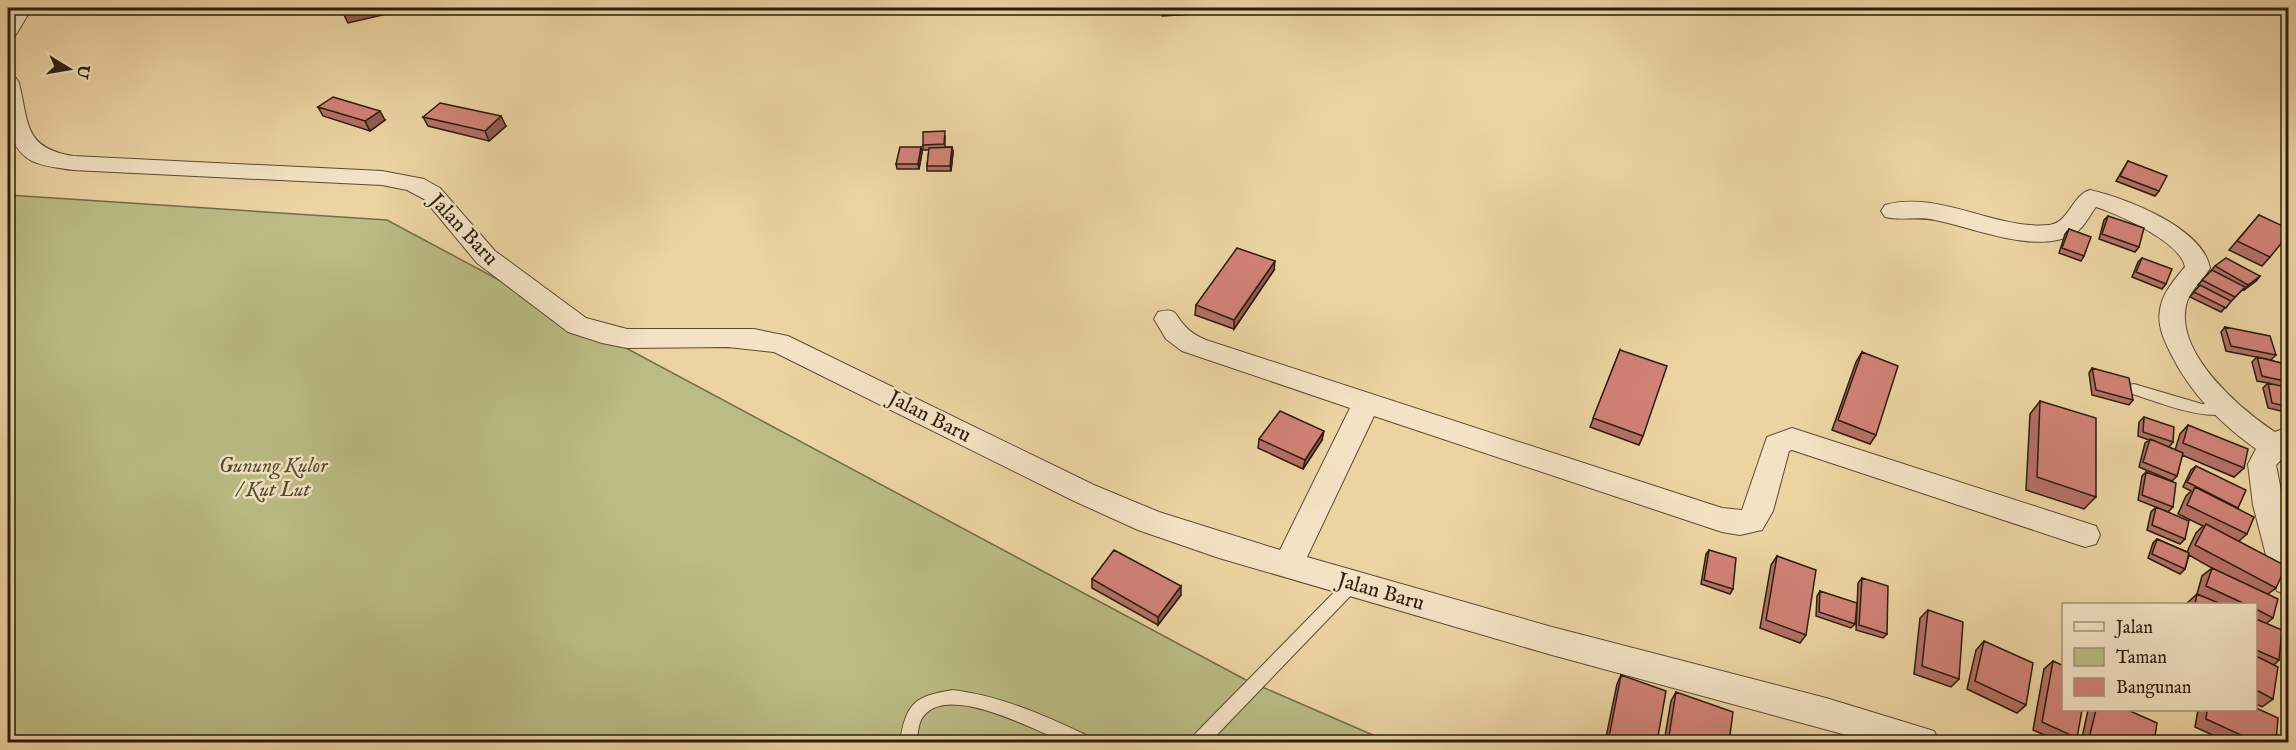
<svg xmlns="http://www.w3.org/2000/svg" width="2296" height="750" viewBox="0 0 2296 750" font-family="'IM FELL English',serif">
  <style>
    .green { fill: #bbbb83; stroke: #736c48; stroke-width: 1.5 }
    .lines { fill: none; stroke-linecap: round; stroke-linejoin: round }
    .lane-casing { stroke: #5b4a33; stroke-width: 2 }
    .street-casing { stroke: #5b4a33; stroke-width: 2 }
    .lane { fill: #f3e2c3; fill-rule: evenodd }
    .street { fill: #f3e2c3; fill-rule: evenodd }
    .wall { fill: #b47065; stroke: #2b1c0e; stroke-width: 1.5 }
    .shaded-wall { fill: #925b53; stroke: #2b1c0e; stroke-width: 1.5 }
    .building { fill: #d18276; stroke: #2b1c0e; stroke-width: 1.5 }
    .labels { text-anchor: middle; stroke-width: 5; stroke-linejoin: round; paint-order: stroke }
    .street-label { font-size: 21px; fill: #2b1c0e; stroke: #f3e2c3 }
    .park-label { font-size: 21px; font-style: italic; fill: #564c31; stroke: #f3e2c3 }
  </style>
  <rect width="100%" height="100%" fill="#ecd3a2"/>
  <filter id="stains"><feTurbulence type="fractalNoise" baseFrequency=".00333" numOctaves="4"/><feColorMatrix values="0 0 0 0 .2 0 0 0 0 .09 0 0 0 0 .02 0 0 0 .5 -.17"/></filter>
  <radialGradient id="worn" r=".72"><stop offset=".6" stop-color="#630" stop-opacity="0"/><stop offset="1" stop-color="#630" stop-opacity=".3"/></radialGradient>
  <path class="green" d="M8,195L387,220L1246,680L1389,742H8Z"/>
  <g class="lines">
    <g class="lane-casing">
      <path id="lane" d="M2134,384L2202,404L2229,405L2231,409L2229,413C2202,421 2156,401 2129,393L2127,389L2129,385Z
        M1354,575L1359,577L1362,582L1359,587L1210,742H1191L1193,736L1349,577Z
        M953,690C1001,696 1044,715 1088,736L1091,742C1083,743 1071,744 1063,741C1035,731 943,679 921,720C918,726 918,736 916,742H900C906,704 914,696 953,690Z"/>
    </g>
    <g class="street-casing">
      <path id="street" d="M12,8H32L15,36L8,38V16Z
        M8,77L16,78L19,83C29,124 24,148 73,156L382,171L424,179L440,188L495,251L586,318L627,329H754L788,336L1094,485L1159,512L1280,550L1350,408L1182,351L1166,339L1154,319L1158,312C1178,307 1174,315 1185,326C1191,333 1199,337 1206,340L1722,508L1742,510L1767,437L1792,428L2096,526L2100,535L2096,544L2085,547L1792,450L1789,451L1773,511L1762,530L1740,535L1722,532L1374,416L1307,557L1552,627L1826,698L1934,731L1939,742H1872L1552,655L1219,558L1138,530L1074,501L774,352L728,347L627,348L602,343L568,332L477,263L424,199L407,190L382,185L73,170C60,168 45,167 32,161C3,146 5,103 8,77Z
        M2090,190C2126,198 2203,228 2210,268C2204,279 2191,289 2187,302C2172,351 2240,409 2275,432L2288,427V453L2276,465L2288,526V595L2277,591L2273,582L2253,505L2248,464L2256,449C2220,423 2191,394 2171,354C2164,340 2157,325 2160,310C2162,293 2175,279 2185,267C2181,242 2118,214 2096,207C2089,216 2083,230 2072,235C2034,254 1975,228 1935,220C1918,216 1901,221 1885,217L1881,211L1885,205C1940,190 1994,230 2049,225C2069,223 2072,195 2090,190Z"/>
    </g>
    <use href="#lane" class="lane"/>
    <use href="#street" class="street"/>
  </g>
  <path class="wall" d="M1160,8H1192L1193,14L1162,16Z
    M318,107L385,120L370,131L323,116Z
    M423,117L506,126L489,141L428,126Z
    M945,136V147H952L953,152L951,171H927V166L929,150H923V145Z
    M921,147L922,152L919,169H897L896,164Z
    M2128,161L2159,191L2155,196L2116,181Z
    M2259,215L2270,257L2262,266L2229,250Z
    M2108,216L2139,247L2135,252L2099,239L2104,220Z
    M2069,229L2084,256L2081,261L2059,253L2065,234Z
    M2142,258L2166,284L2162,289L2132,277L2138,262Z
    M2215,266L2260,276L2256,281L2244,290L2243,289L2221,312L2190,297L2199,286L2198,285Z
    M1274,270L1234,329L1195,315L1196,305Z
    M2225,327L2276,355L2271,360L2226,351L2221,332Z
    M1620,350L1643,436L1639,445L1590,427Z
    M1862,352L1876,435L1870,444L1832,430L1856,362Z
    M2257,357L2289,365V413L2268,408L2263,388L2268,383L2257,381L2252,362Z
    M2092,368L2133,400L2129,405L2092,395L2089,373Z
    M2040,401L2096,497L2084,509L2026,490L2030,414Z
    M2144,417L2173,442L2169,447L2175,450L2180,434L2188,425L2244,468L2234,477L2182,455L2177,476L2172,481L2139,467L2145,443L2149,440L2138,436L2139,422Z
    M1259,439L1322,440L1303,469L1258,448Z
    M2196,466L2238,508H2237L2247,534L2239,541L2276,588L2268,594L2273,618L2267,623L2279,660L2274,665L2273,699L2262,707L2256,704V604H2187V603L2197,594L2202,576L2212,568L2189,555L2185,569L2180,574L2148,558L2153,543L2157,539L2187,552L2196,533L2203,526L2178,514L2186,496L2191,491L2183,487L2191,470Z
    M2146,472L2173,507L2168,512L2138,500L2142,476Z
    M2156,507L2185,539L2180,544L2147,530L2151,512Z
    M1709,550L1733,589L1730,594L1701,584L1706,554Z
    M1777,556L1806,635L1800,643L1760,628L1771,565Z
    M1862,578L1887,634L1883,638L1856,630L1858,583Z
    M1092,579L1181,595L1158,625L1092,588Z
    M1820,591L1855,624L1851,628L1816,616L1817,596Z
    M1928,610L1959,679L1951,687L1914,674L1920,618Z
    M1984,641L2026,705L2017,713L1967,689L1976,650Z
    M2053,661L2077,738L2073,742H2060L2033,730L2044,669Z
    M1621,675L1657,742H1605L1617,684Z
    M1676,692L1729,742H1664L1671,701Z
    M2088,710H2128L2154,742H2081Z
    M2198,710H2256L2276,742H2228L2195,727Z"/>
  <path class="shaded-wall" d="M371,8H396V12L348,23L343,13Z
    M380,111L385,120L370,131L365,121Z
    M501,116L506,126L489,141L485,131Z
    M921,147L922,152L919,169L918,164Z
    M952,147L953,152L951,171L950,166Z
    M1275,261L1274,270L1234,329V320Z
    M2260,276L2256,281L2244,290L2248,285Z
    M1324,431L1322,440L1303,469L1305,460Z
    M1181,586V595L1158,625V617Z"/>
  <path class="building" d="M342,8H371L343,13Z
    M1161,8H1192L1193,9L1162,12Z
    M333,97L380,111L365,121L318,107Z
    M440,103L501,116L485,131L423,117Z
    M945,131L944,144L923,145V132Z
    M900,147H921L918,164H896Z
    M952,147L950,166H927L929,148Z
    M2128,161L2167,176L2159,191L2120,176Z
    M2259,215L2289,229V234L2270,257L2237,241Z
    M2108,216L2144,228L2139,247L2102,234Z
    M2069,229L2091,237L2084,256L2062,248Z
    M1237,248L1275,261L1234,320L1196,305Z
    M2142,258L2172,269L2166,284L2136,272Z
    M2226,258L2260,276L2248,285L2215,266Z
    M2212,270L2245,287L2235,297L2202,280Z
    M2200,285L2231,301L2226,308L2194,292Z
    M2225,327L2270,336L2276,355L2231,346Z
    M1620,350L1667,366L1643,436L1593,418Z
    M1862,352L1898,366L1876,435L1838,420Z
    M2257,357L2289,365V382L2262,376Z
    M2092,368L2129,378L2133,400L2096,390Z
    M2268,383L2289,388V407L2272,403Z
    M2040,401L2096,418V497L2037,477Z
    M1280,411L1324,431L1305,460L1259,439Z
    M2144,417L2174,427L2173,442L2143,432Z
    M2188,425L2248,449L2244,468L2183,443Z
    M2150,439L2183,453L2177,476L2143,462Z
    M2196,466L2246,490L2238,508L2187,482Z
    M2146,472L2176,483L2173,507L2142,495Z
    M2195,487L2254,517L2247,534L2187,505Z
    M2156,507L2189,521L2185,539L2152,525Z
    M2206,524L2286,566L2276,588L2195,545Z
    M2157,539L2189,553L2185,569L2152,554Z
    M1114,550L1181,586L1158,617L1092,579Z
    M1709,550L1736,558L1733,589L1704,580Z
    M1777,556L1816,570L1806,635L1766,620Z
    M2212,568L2278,599L2273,618L2256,609V604H2245L2206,586Z
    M1862,578L1888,586L1887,634L1859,625Z
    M1820,591L1857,603L1855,624L1819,612Z
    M2197,594L2221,604H2195Z
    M1928,610L1963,622L1959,679L1922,666Z
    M2256,619L2282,630L2279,660L2256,650Z
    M1984,641L2033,663L2026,705L1975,681Z
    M2256,656L2278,667L2273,699L2256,690Z
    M2053,661L2064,666V710H2082L2077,738L2042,722Z
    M1621,675L1666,691L1657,742H1608Z
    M1676,692L1733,712L1729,742H1668Z
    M2256,708L2278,718L2276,742H2256L2206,719L2207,710H2256Z
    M2096,710H2128L2157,723L2154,742H2088Z"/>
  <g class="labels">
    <g class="street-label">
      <text transform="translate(464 229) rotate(47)" y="7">Jalan Baru</text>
      <text transform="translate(930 416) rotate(27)" y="7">Jalan Baru</text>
      <text transform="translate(1381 591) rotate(16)" y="7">Jalan Baru</text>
    </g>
    <g class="park-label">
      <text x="273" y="472">Gunung Kulor<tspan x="273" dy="24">/ Kut Lut</tspan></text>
    </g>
  </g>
  <rect width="2296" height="750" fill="none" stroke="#ecd3a2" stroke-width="30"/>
  <rect x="9" y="9" width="2278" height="732" fill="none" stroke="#2b1c0e" stroke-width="3"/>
  <rect x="15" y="15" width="2266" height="720" fill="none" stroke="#2b1c0e" stroke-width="1.5"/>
  <rect x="2062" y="603" width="195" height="108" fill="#f3e2c3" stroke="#a3937b" stroke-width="1.5"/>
  <rect x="2074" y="622" width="30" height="9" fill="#f3e2c3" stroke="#a3937b" stroke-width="1.5"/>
  <text x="2116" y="633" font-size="18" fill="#2b1c0e">Jalan</text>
  <rect x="2074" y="648" width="30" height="18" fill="#bbbb83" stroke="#a3937b" stroke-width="1.5"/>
  <text x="2116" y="663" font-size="18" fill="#2b1c0e">Taman</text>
  <rect x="2074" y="678" width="30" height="18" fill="#d18276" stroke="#a3937b" stroke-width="1.5"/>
  <text x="2116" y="693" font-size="18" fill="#2b1c0e">Bangunan</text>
  <g transform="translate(69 69) rotate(101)" stroke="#f3e2c3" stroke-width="4.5" paint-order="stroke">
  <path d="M0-4.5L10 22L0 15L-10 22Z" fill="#2b1c0e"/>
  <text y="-9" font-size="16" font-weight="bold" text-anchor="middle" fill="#2b1c0e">U</text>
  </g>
  <rect width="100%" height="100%" filter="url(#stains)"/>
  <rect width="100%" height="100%" fill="url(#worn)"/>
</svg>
